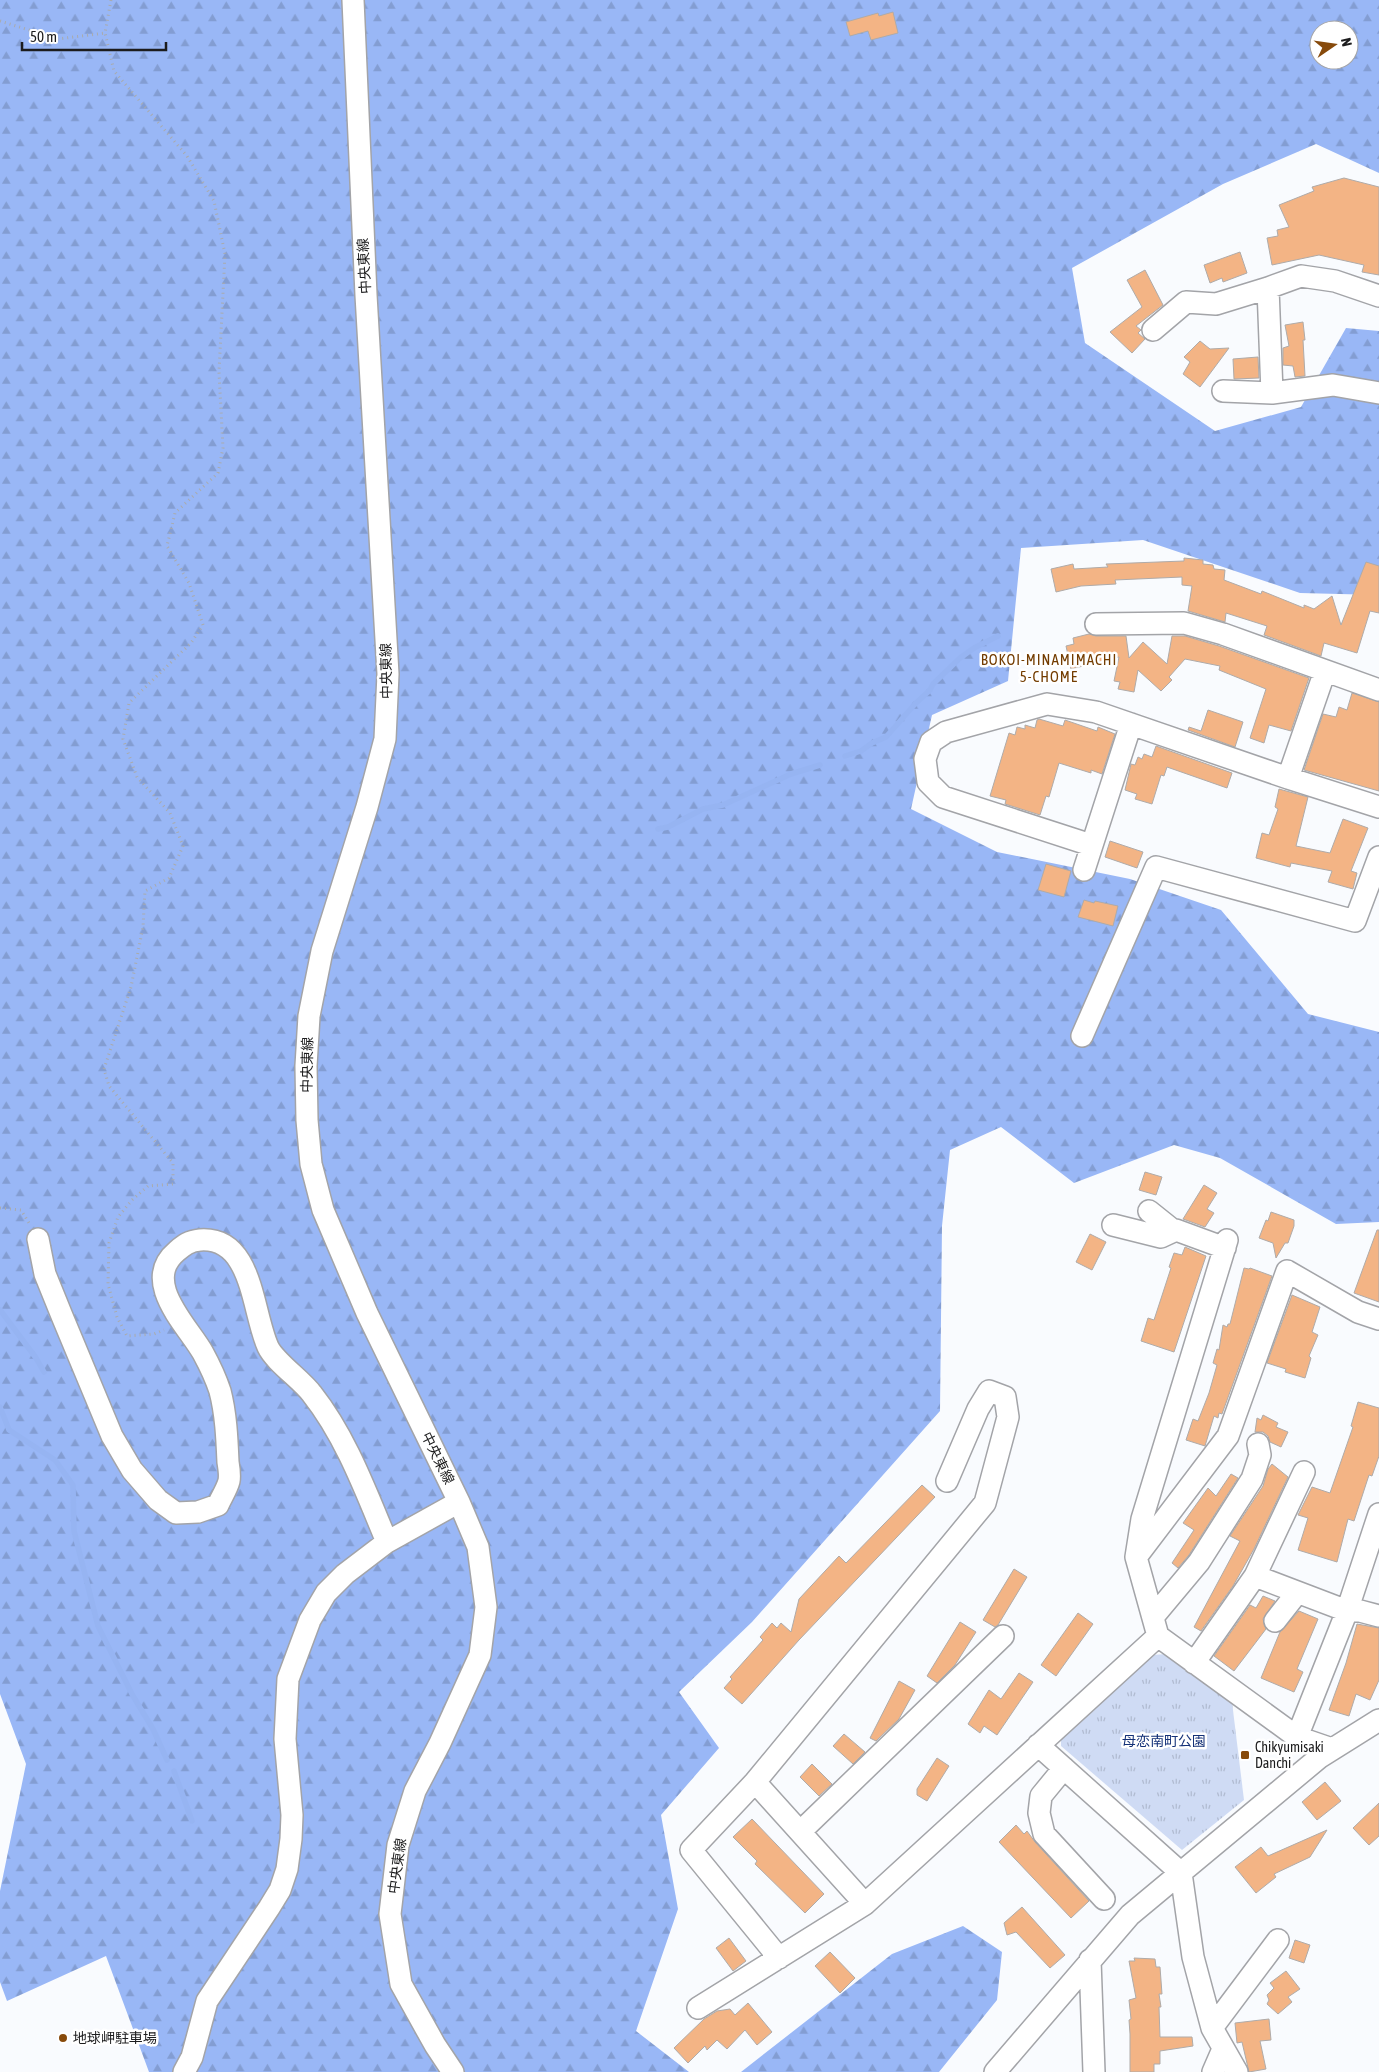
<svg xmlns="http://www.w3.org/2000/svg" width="1379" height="2072" viewBox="0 0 1379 2072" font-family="'Asap Condensed','Noto Sans JP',sans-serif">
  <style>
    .forest { fill: url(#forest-firs); fill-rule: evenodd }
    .park { fill: url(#park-tufts) }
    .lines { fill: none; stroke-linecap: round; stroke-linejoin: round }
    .stream { stroke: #96b4f2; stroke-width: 5.5 }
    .building { fill: #f3b485; stroke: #afaba9 }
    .minor-casing { stroke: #a3a4a8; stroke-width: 24 }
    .path { stroke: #a9abad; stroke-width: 3; stroke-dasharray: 1 4; stroke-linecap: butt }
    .minor { stroke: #fff; stroke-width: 21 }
    .poi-dot { fill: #874a0b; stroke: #fff; stroke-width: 2 }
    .labels { text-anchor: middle; stroke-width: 5; stroke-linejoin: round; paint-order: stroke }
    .street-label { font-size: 14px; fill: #1c1c1d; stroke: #fff }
    .park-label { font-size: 14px; fill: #143177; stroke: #fff }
    .poi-label { font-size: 14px; fill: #1c1c1d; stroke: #fff; text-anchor: start }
    .neighbourhood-label { font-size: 15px; letter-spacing: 1px; fill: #733c00; stroke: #fff }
  </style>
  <defs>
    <pattern id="forest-firs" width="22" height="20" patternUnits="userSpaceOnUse" patternTransform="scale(1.25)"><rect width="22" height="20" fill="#99b7f6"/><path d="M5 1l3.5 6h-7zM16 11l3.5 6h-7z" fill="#839dd2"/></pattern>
    <pattern id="park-tufts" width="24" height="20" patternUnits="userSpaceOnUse" patternTransform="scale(1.25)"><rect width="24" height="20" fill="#cfdbf4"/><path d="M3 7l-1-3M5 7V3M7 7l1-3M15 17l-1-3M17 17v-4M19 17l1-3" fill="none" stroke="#b1bbd1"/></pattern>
  </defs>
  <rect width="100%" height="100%" fill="#f9fbfe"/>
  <path class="forest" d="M0,0H1379V173L1316,144L1223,184L1072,268L1085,343L1215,431L1301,407L1346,328L1379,331V595L1300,593L1143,540L1021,548L1008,681L932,715L911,809L997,852L1130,879L1221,910L1308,1014L1379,1032V1222L1336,1224L1220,1158L1174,1145L1074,1183L1001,1127L950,1150L942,1226L940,1411L752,1622L679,1692L719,1748L661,1815L678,1909L636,2031L689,2072H149L106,1956L7,2001L0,1982V1891L26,1764L0,1694ZM1319,30H1349V60H1319Z
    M963,1926L1002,1952L997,2000L939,2072H741L892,1954Z"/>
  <path class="park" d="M1166,1654L1232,1702L1244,1800L1182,1850L1061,1746V1737L1152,1655Z"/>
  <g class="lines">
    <path class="stream" d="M845,756L861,751L872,743L886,737L915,704L930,690L933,684L960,658L974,648L998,636
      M658,829L668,827L703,809L723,805L791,774L820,765
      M0,1310L36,1358L44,1372
      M0,1407L9,1430L55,1460L73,1485L74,1531L98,1626L133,1696L153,1729L167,1760
      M174,1771L192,1821"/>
  </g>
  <path class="building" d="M893,12L898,33L871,40L868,31L850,36L846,22L878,13L879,16Z
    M1344,178L1379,187V275L1362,272L1364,265L1319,255L1272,265L1267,238L1278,236L1277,230L1289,227L1279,205L1314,191L1312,187Z
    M1240,252L1247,273L1223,282L1222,278L1210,283L1204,265Z
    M1145,270L1163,305L1136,326L1141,330L1138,333L1145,339L1132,353L1110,332L1142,307L1127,280Z
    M1303,322L1305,340H1303L1305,376L1295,377L1293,366L1283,365V348L1289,346L1285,325Z
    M1200,341L1210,349L1229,348L1200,387L1183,374L1190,362L1184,357Z
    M1258,357L1259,378L1234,379L1233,359Z
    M1184,558L1203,560V564L1213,565L1214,569L1225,570L1224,580L1261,594L1262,591L1304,608V605L1314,609L1332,596L1341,625L1366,562L1379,566V613L1370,611L1357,653L1324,643L1321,656L1264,635L1267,626L1226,613L1225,622L1188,611L1192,586L1182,585V577L1115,580L1116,584L1081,586L1056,592L1051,569L1073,564L1074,569L1108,567L1106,564L1184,561Z
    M1089,634L1096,636H1126L1129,658L1143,642L1167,664L1172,636H1185L1219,646L1309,678L1291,731L1269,725L1264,743L1250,738L1266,689L1219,670L1220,666L1185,659L1169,677L1172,680L1161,691L1138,670L1134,692L1118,689L1120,682L1114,681L1119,657L1071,669L1066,646L1074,644L1073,638Z
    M1352,693L1379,702V791L1304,770L1323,714L1336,717L1339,707L1347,710Z
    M1208,710L1243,722L1235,747L1188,730L1189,727L1201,731Z
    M1039,719L1063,726L1065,720L1097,731L1098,727L1115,734L1102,774L1091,770V773L1059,763L1049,797L1046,796L1040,815L1005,804L1006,800L990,796L1009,733L1015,735L1017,727L1025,729V725L1035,728L1037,720Z
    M1156,746L1232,773L1227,788L1167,767L1164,776L1161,775L1152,804L1135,799L1137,794L1125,790L1131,764L1135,765L1138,757L1142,759L1144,754L1152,757Z
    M1279,789L1308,797L1296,846L1330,853L1343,819L1368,828L1351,871L1357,873L1353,889L1328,882L1332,871L1291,863L1290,867L1256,858L1262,833L1269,835L1278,809L1275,807Z
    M1110,841L1143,852L1137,868L1105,857Z
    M1046,864L1071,871L1064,897L1038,890Z
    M1084,900L1094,903L1095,901L1118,906L1113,926L1078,917Z
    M1145,1172L1162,1177L1156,1195L1139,1190Z
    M1204,1185L1217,1193L1207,1209L1214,1213L1205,1227L1183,1219Z
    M1271,1212L1294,1220V1226L1288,1243H1285L1276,1258L1273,1243L1259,1238L1266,1220L1268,1221Z
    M1377,1230H1379V1302L1354,1293Z
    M1090,1234L1106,1242L1092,1270L1076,1262Z
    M1185,1247L1206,1256L1174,1352L1141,1341L1148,1318L1154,1320L1171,1268L1169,1267L1174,1253L1182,1255Z
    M1244,1268L1249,1269L1250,1268L1272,1276L1222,1414L1219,1413L1218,1418L1214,1416L1205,1446L1186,1440L1193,1419L1198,1421L1209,1393L1217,1365L1213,1363L1217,1349L1219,1350L1223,1325L1227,1327L1228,1324H1230Z
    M1292,1295L1320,1307L1312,1332L1318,1335L1309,1356L1311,1358L1305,1378L1285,1372L1286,1369L1267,1363Z
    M1358,1402L1379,1408V1456L1372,1476L1369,1475L1354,1521L1348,1519L1337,1562L1298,1550L1308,1518L1298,1515L1312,1487L1330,1493L1353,1427L1351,1426Z
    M1263,1415L1278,1423L1276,1427L1288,1432L1281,1447L1270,1442L1268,1436L1263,1432H1255L1257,1418L1261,1420Z
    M1272,1464L1288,1477L1254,1549L1233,1586L1201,1631L1194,1627L1240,1541L1230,1536L1263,1486L1268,1469Z
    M1231,1474L1238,1478L1189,1555L1178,1568L1172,1563L1194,1530L1183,1523L1208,1488L1216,1496Z
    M922,1485L935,1497L799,1640L742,1704L724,1688L732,1679L730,1677L763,1640L760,1637L772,1623L777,1628L781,1623L791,1632L799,1599L839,1556L846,1563Z
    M1014,1569L1027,1577L998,1625L995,1627L983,1620Z
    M1263,1596L1275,1601L1263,1619L1266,1629L1234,1671L1214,1656L1250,1605L1256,1608Z
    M1299,1611L1318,1619L1297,1669L1303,1672L1294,1692L1261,1678L1280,1632Z
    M1078,1613L1093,1624L1056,1676L1041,1665Z
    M960,1622L976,1632L955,1665L937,1683L927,1676Z
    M1357,1624L1379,1628V1680L1370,1700L1356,1694L1349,1716L1329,1710L1346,1663Z
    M1019,1673L1033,1682L997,1735L984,1726L980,1733L968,1724L989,1690L1001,1699Z
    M899,1681L915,1690L899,1719L876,1741L870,1738Z
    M844,1734L865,1752L853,1764L833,1746Z
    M937,1758L949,1766L927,1801L917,1795V1789Z
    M812,1764L832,1784L819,1796L800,1777Z
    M1325,1782L1341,1801L1317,1820L1302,1802Z
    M1379,1803V1836L1369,1845L1353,1828Z
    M752,1819L824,1894L805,1913L755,1864L757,1861L733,1837Z
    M1016,1825L1024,1834L1027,1831L1035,1842L1089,1901L1071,1918L999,1842Z
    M1327,1830L1310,1857L1274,1874L1276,1877L1256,1893L1235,1867L1261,1847L1268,1856Z
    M1022,1907L1065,1955L1050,1968L1016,1932L1007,1935L1004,1923Z
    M729,1938L746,1961L733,1971L716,1948Z
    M1295,1940L1310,1945L1304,1963L1289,1958Z
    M830,1952L855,1978L840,1993L815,1966Z
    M1134,1958L1155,1959L1156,1967H1160L1162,1994H1159L1161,2007H1159L1160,2037H1192L1193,2046L1160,2051V2064H1154V2072H1130V2034L1129,2020L1131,2019L1129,2000L1136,1998L1129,1961H1135Z
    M1286,1971L1300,1989L1288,1997L1292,2002L1278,2014L1267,2004L1269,2000L1267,1995L1274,1988L1270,1983Z
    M748,2003L772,2032L757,2045L745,2030L727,2049L717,2040L707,2050L705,2046L688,2063L674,2048L704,2019L717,2011L730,2009L735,2015Z
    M1269,2019L1271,2040L1260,2041L1266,2069L1249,2072L1242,2042L1237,2043L1235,2023Z"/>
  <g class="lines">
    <g class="minor-casing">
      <path id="minor" d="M353,0L366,295L388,674L385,739L367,807L322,951L309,1016L306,1066L307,1120L311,1164L323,1210L367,1313L459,1502L478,1547L486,1607L480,1655L440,1743L415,1791L398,1845L390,1914L401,1984L435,2045L453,2072
        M1268,288L1272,393
        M1153,330L1186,302L1216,304L1268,288L1301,276L1335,281L1379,296
        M1223,391L1272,393L1333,385L1379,393
        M1096,624L1184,623L1223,634L1379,690
        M1288,778L1325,671
        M1091,845L943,797L928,782L925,759L931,742L946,732L1047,704L1096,712L1288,778L1379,807
        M1084,870L1131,724
        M1082,1036L1156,867L1355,921L1379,857
        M1149,1211L1174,1231
        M1113,1225L1161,1237L1176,1230L1225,1248
        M38,1239L45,1274L62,1316L112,1436L132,1470L158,1500L176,1513L198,1512L218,1505C221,1498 227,1489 229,1481C230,1476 229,1468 228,1462C227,1439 226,1414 220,1391C216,1379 209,1364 203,1353C188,1326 140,1282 177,1251C184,1245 189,1241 200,1240C253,1236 252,1312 268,1347C275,1362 302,1380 312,1394C346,1437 366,1492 387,1542
        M1227,1240L1142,1519L1136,1557L1158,1636L1297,1737L1332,1749
        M1137,1556L1228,1436L1287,1271L1358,1312L1379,1319
        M1255,1576L1347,1611H1360L1379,1616
        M1153,1617L1199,1562L1252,1479L1260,1455L1258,1444
        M1275,1621L1297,1593
        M1194,1663L1255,1576L1304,1472
        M1297,1737L1347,1611L1379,1514
        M1038,1745L1181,1873L1193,1957L1212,2028L1237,2072
        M1064,1768L1041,1796L1039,1813L1044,1834L1104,1899
        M755,1782L865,1904
        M800,1832L1003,1636
        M779,1958L691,1850L755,1782L985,1503L1008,1417L1005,1397L989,1391L978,1409L947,1481
        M1090,1960L1094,2072
        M698,2008L865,1904L1158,1636
        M1212,2028L1278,1940
        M184,2072L192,2057L207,2001L269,1908L280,1890L287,1869L291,1839L292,1815L285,1739L288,1679L310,1620L326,1593L345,1574L387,1542L459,1502
        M995,2072L1130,1915L1320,1757L1379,1720
        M1213,2072L1223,2049"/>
    </g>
    <path class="path" d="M111,0L105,33L114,71L187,156L214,201L225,254L219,372L223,448L218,473L175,513L167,546L189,583L203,625L191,643L129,703L123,739L137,777L170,813L183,846L169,878L145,891L143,927L131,987L104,1069L109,1086L173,1163V1184L148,1186L132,1200L118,1217L109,1243L108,1284L117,1317L127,1336L154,1334L164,1330
      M0,21L58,39L105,33
      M0,1208L21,1210L29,1223"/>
    <use href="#minor" class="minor"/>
  </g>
  <g class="poi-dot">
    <rect x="1240" y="1750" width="10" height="10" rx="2.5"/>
    <circle cx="63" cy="2038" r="5"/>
  </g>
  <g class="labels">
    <g class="street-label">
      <text transform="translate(364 266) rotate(-93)" y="5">中央東線</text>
      <text transform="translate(386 671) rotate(-91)" y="5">中央東線</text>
      <text transform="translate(307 1065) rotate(-89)" y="5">中央東線</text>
      <text transform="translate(438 1458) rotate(64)" y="5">中央東線</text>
      <text transform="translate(397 1866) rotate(-82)" y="5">中央東線</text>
    </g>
    <g class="park-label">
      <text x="1164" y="1746">母恋南町公園</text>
    </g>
    <g class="poi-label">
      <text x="1255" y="1752">Chikyumisaki<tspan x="1255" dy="16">Danchi</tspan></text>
      <text x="73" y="2043">地球岬駐車場</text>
    </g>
    <g class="neighbourhood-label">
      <text x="1049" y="665">BOKOI-MINAMIMACHI<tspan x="1049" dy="17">5-CHOME</tspan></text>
    </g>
  </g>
  <g transform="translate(1334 45) rotate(77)"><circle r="24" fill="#ffffff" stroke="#a4a4a5"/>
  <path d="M0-4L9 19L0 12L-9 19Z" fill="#874a0b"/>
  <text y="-8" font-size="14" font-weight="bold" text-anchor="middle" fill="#1c1c1d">N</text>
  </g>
  <path d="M22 42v8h144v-8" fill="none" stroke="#1c1c1d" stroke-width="2.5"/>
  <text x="30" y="42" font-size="15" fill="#1c1c1d" stroke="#ffffff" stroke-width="4" paint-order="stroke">50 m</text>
</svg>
